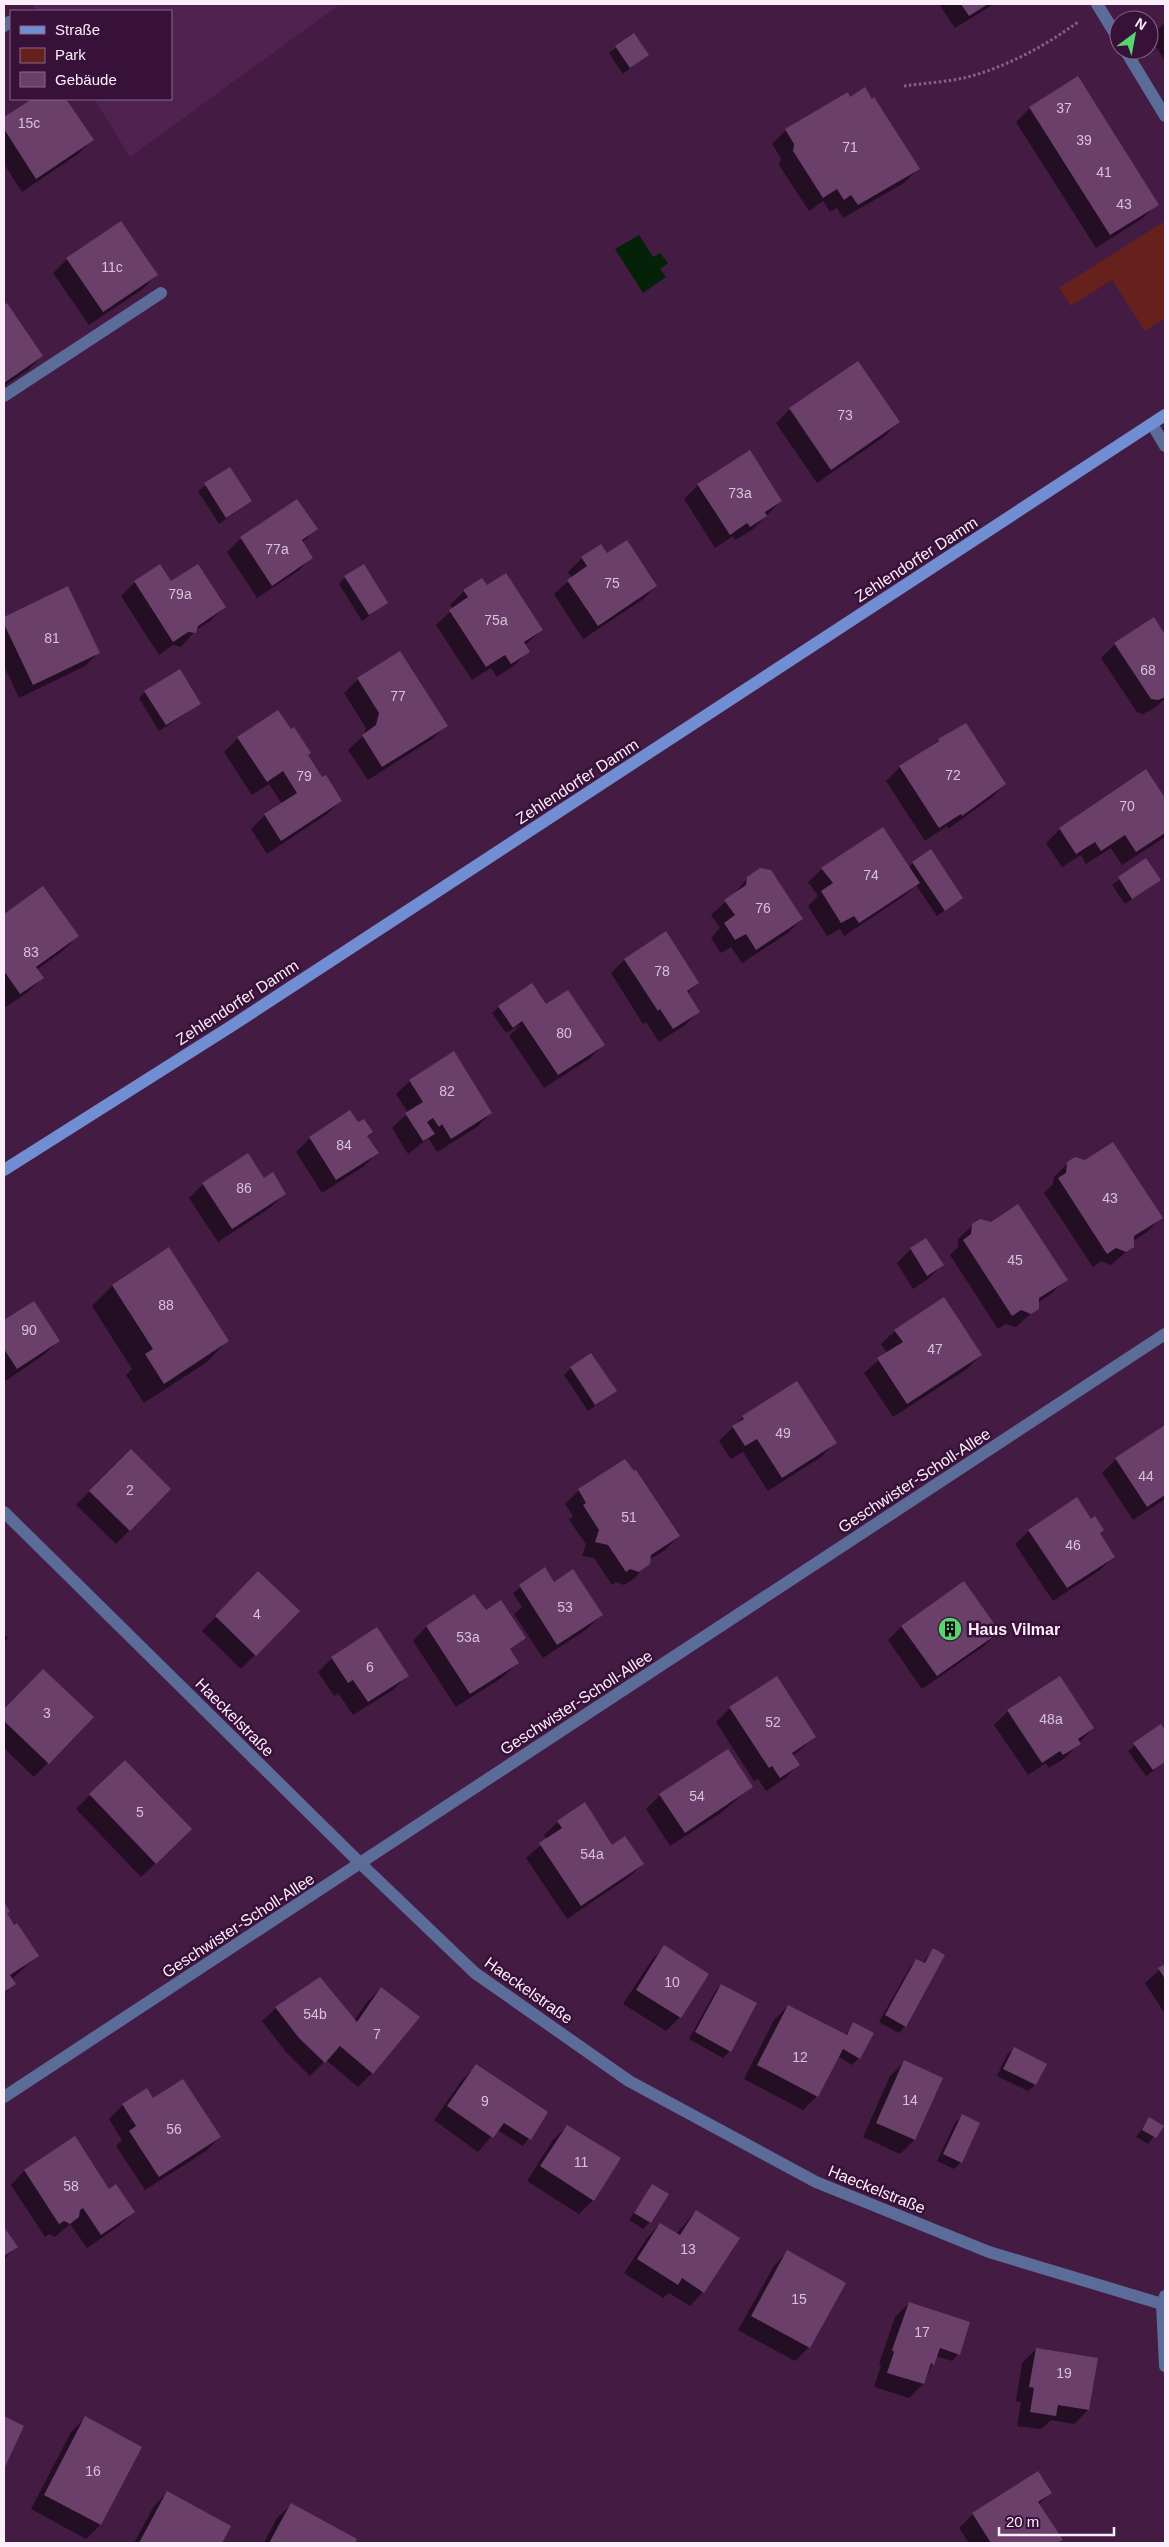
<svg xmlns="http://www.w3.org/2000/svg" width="1169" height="2547" viewBox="0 0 1169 2547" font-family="Helvetica,sans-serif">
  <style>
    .built { fill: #4f2250 }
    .green { fill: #66211d }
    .water { fill: #032208 }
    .shadow { fill: #0007 }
    .building { fill: #6a406a }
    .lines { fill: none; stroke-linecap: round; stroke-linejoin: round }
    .path { stroke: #836483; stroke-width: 3; stroke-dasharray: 2.5 2.5; stroke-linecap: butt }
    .service { stroke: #5a6c97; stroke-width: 12 }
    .minor { stroke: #5a6c97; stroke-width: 12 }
    .secondary { stroke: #728ed3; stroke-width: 12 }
    .labels { text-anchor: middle; stroke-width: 5; stroke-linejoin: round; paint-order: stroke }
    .number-label { font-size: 14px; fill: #d8c2d7 }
    .street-label { font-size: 16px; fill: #fcedfb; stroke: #381139 }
    .poi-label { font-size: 16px; font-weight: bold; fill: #fcedfb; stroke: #381139; text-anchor: start }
  </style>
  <rect width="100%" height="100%" fill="#431b43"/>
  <path class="built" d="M32,4H338L339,5L130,157L94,99H171V11H37Z"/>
  <path class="green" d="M1165,221V318L1145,331L1112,280L1071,306L1059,288Z"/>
  <path class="water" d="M639,235L653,257L660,253L668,263L660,269L666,277L643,293L615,249Z"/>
  <path class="shadow" d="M939,4H994L955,28Z
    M1165,22V61L1150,37Z
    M633,34L648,54L623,74L609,53Z
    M34,99H64L92,140L78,154L22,192L4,164V118Z
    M1030,108L1157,204L1143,218L1096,248L1016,122Z
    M786,130L918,169L904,183L843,218L837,208L830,212L823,201L809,211L779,165L781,158L772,144Z
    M67,259L156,275L143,289L89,325L53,273Z
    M7,304L42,356L28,370L4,386V307Z
    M790,409L898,422L885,436L817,483L776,423Z
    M750,452L781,501L752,530L735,540L733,536L715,548L684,499L698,485Z
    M230,468L251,501L219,524L198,491Z
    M297,501L316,529L302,543L312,557L298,571L257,598L227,552L241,538Z
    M607,555L656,586L642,600L583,639L554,594L572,578L568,572L582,558Z
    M345,577L386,603L362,621L339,584Z
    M482,580L486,587L542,630L525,645L528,651L515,665L497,677L491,668L472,680L436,625L453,609L450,605L464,591Z
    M135,582L170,583L224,607L210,621L195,631L181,647L173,645L159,655L121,596Z
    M68,588L99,652L85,666L19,698L4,666V618Z
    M1153,619L1165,637V698L1156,707L1143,714L1137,712L1101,658L1115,644Z
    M400,653L446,726L432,739L368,780L348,750L364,735L366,728L344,693L358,679Z
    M145,692L200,704L159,731L139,698Z
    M290,731L322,778L341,801L327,814L267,854L251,829L265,815L282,804L269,784L252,795L224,752L238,738Z
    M939,740L1005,784L991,798L948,829L947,826L925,841L886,781L900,767Z
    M1145,770L1165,800V837L1122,865L1111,848L1086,864L1081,855L1062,867L1046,843L1060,829Z
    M1146,860L1159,880L1125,904L1112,885Z
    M913,863L962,898L937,916L916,885L904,896L844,936L840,929L827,936L808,906L818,896L808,882L822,869L908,868Z
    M748,878L802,919L788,933L742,963L731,947L721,953L711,938L720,928L711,915L733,895Z
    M42,888L77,936L64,950L36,970L42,978L29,991L6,1007L4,1004V916Z
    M624,960L698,983L687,994L699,1011L685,1025L659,1042L646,1022L643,1024L611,973Z
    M544,1004L603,1045L589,1059L544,1088L509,1036L522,1024L506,1033L492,1013L499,1007Z
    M410,1081L491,1113L477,1127L437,1152L428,1138L408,1154L392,1128L408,1113L396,1094Z
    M350,1112L358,1124L372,1132L367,1137L377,1153L363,1167L322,1193L296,1152L310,1138Z
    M1068,1163L1161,1218L1147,1232L1133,1241L1132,1247L1111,1265L1101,1261L1093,1267L1044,1193L1053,1184L1054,1177Z
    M264,1179L285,1193L271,1207L218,1242L189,1198L203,1184Z
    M973,1225L1066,1279L1052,1293L1038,1303L1037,1308L1016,1327L1006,1324L998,1329L950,1255L958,1247V1239Z
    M169,1249L227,1341L207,1362L144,1403L126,1375L132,1369L92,1306L112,1286Z
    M911,1249L942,1265L928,1279L913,1289L897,1263Z
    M33,1302L59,1340L45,1354L4,1382V1322Z
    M895,1331L981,1355L967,1369L893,1417L864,1373L887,1353L881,1344Z
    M571,1368L615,1391L588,1411L564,1375Z
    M743,1417L835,1443L821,1457L768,1491L743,1452L731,1459L719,1441Z
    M1165,1426V1499L1133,1520L1102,1473L1116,1459Z
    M130,1451L170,1489L116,1544L76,1505Z
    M579,1490L679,1536L665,1550L649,1560L635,1578L624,1585L616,1582L612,1585L594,1558L582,1556L586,1544L569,1520L573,1516L565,1504Z
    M1029,1531L1099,1534L1113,1557L1100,1570L1053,1601L1015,1544Z
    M544,1569L552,1582L601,1615L587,1629L543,1658L514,1614L522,1607L513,1593Z
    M259,1573L298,1611L241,1669L202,1631Z
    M474,1596L485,1612L524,1638L509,1650L517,1663L503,1677L456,1707L413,1641L426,1627Z
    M902,1626L998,1632L984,1646L922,1689L888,1640Z
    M4,1634L8,1638L4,1642Z
    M332,1658L407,1676L393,1690L353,1715L338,1693L334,1696L318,1672Z
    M777,1678L815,1737L793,1756L798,1765L784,1779L766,1791L758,1779L754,1781L716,1722L730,1708Z
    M29,1684L92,1717L34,1777L4,1748V1711Z
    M1008,1711L1093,1728L1065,1758L1049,1768L1046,1763L1028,1775L994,1725Z
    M1161,1725L1165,1732V1762L1146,1776L1128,1751Z
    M728,1751L751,1787L721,1813L670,1846L646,1809L660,1795Z
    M124,1761L190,1829L141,1877L76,1809Z
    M558,1822L643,1864L629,1877L567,1919L526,1858L547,1840L544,1835Z
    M4,1904L8,1911L6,1914L37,1956L12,1979L14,1984L4,1994Z
    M664,1947L680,2017L666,2031L623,2004L651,1961Z
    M933,1950L905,2026L899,2033L879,2022L910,1967L916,1960L923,1963Z
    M1165,1965V2014L1145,1983Z
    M721,1985L756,2004L730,2051L723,2058L689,2039L715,1992Z
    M381,1988L372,2073L358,2087L326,2060L310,2076L286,2052L262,2021L276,2008L354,2021L367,2002Z
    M788,2006L845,2035L854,2024L859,2058L852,2065L837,2056L817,2096L803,2110L744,2079L774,2020Z
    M1014,2049L1046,2064L1035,2085L1028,2091L997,2076L1007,2055Z
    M904,2062L942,2079L914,2140L900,2154L863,2137L890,2076Z
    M476,2066L547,2113L523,2146L497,2130L478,2152L434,2120L462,2080Z
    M153,2100L220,2137L206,2151L145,2190L116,2146L122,2140L109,2119L123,2105Z
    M962,2116L961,2162L954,2169L937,2161L955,2123Z
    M1150,2119L1162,2126L1148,2144L1136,2137Z
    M567,2126L593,2200L579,2214L527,2181L553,2140Z
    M75,2138L109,2191L133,2212L119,2226L87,2248L70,2224L55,2237L49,2234L45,2237L11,2185L24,2171Z
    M653,2186L650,2222L643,2229L629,2220Z
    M696,2211L703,2292L690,2306L669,2293L663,2298L624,2273L647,2238L660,2224L676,2234Z
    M4,2229L16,2247L4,2259Z
    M787,2252L809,2347L795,2361L738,2330L774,2266Z
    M909,2303L958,2354L952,2361L936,2356L923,2384L909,2398L874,2387L881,2366L879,2364L895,2317Z
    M1036,2349L1088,2410L1074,2424L1051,2420L1041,2429L1017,2426L1021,2402L1016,2401L1022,2363Z
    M85,2418L141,2447L100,2525L86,2539L31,2509L71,2432Z
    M1037,2472L1050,2493L1039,2504L1061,2539L1058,2543H969L959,2528L973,2514Z
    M168,2492L229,2526L220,2543H134L154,2506Z
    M291,2505L356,2540L354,2543H264L277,2518Z"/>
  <path class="building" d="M961,4H988L969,16Z
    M634,33L649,55L630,68L615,46Z
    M1078,76L1159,205L1110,235L1029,107Z
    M865,87L872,99L874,97L920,169L858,205L851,195L844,200L837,189L823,198L793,151L794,144L785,129L848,92L850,97Z
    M32,99H66L94,140L36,179L4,129V117Z
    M121,221L158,275L103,312L66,258Z
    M7,303L43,356L4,383V305Z
    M858,361L900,422L831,470L789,408Z
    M750,450L782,501L765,512L767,516L750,527L747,523L730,535L697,484Z
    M230,467L252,501L226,518L204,483Z
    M297,499L318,529L302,540L313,558L272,586L240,537Z
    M627,540L657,586L598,626L567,580L587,566L581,557L601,544L607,553Z
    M160,564L171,581L198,564L226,607L198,626L196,633L188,632L173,642L134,581Z
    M364,564L388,603L369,615L344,576Z
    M506,573L543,630L524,642L530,652L511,664L505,655L486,667L449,610L468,597L463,590L482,578L487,585Z
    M68,586L100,653L33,685L4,624V617Z
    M1154,617L1165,635V697L1158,700L1151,699L1114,643Z
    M400,651L448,726L382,767L362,735L376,725L379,713L357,678Z
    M180,669L201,704L166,725L144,691Z
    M278,710L291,729L294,727L311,753L308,755L322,777L326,775L342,801L281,841L264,814L297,793L283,771L267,782L237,737Z
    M966,723L1006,784L962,816L961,814L939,828L899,766L939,741L938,739Z
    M1146,769L1165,798V833L1136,852L1125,835L1101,851L1095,842L1076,854L1059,828Z
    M883,827L920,883L859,923L854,916L841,923L821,891L833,883L821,868Z
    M931,849L963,898L945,911L912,862Z
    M1146,858L1161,880L1132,899L1118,877Z
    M760,868L771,870L803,919L756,950L746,934L735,940L724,923L735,915L724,900L746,885L747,877Z
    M43,886L79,936L36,967L44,978L20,994L4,971V914Z
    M666,931L699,983L687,991L700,1012L673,1029L660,1009L658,1011L624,959Z
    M532,983L546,1004L568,990L605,1045L558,1075L522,1021L513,1028L498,1006Z
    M454,1051L492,1113L451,1139L442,1124L439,1127L433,1118L427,1122L435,1134L423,1141L405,1113L423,1102L409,1080Z
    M350,1110L358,1122L364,1119L373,1132L367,1136L379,1153L336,1180L309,1137Z
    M1113,1142L1163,1218L1134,1236V1247L1126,1252L1116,1248L1107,1254L1058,1178L1066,1173L1067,1162L1075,1157L1085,1160Z
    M248,1153L264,1178L273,1172L286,1194L232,1229L202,1183Z
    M1018,1204L1068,1280L1039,1298V1309L1031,1314L1021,1310L1012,1316L963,1240L971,1234L972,1224L980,1219L991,1222Z
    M926,1238L944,1265L927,1276L910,1248Z
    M169,1247L229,1341L164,1384L145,1354L153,1349L112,1285Z
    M944,1297L982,1355L907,1404L877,1358L903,1342L894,1330Z
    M34,1301L60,1341L17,1369L4,1349V1320Z
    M591,1353L617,1391L595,1405L570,1367Z
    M797,1381L837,1443L782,1478L757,1439L745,1446L732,1426L744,1419L742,1416Z
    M1165,1425V1495L1147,1507L1115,1458Z
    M131,1449L171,1489L130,1531L89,1491Z
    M625,1459L634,1471L636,1470L680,1536L651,1555L650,1564L639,1572L630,1569L626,1572L608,1545L595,1542L599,1530L583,1505L586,1503L578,1489Z
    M1077,1497L1091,1519L1095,1516L1104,1530L1100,1533L1115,1557L1067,1588L1028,1530Z
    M545,1567L554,1582L573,1569L603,1615L557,1645L519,1585Z
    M258,1571L300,1611L256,1656L215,1616Z
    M964,1581L1000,1632L937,1676L901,1626Z
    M474,1594L486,1610L501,1600L526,1638L510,1649L519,1663L470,1694L426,1626Z
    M377,1627L409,1676L368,1702L353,1680L348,1683L331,1657Z
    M43,1669L94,1717L49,1764L4,1721V1709Z
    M777,1676L816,1737L792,1753L800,1765L780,1778L772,1766L769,1768L729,1707Z
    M1060,1676L1094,1728L1078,1739L1081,1744L1063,1755L1060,1751L1042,1763L1007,1710Z
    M1161,1724L1165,1730V1762L1153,1770L1133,1743Z
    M728,1749L753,1787L685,1833L659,1794Z
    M125,1760L192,1829L156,1864L89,1794Z
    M585,1802L612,1845L625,1836L644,1864L581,1906L539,1843L562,1828L557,1821Z
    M4,1902L10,1912L7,1913L14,1925L17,1923L39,1956L10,1975L16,1984L4,1992Z
    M664,1945L709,1974L681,2018L636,1990Z
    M933,1948L945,1955L906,2027L885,2015L916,1959L925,1963Z
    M1165,1964V1979L1158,1968Z
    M320,1977L357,2022L381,1987L420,2017L373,2074L340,2046L325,2063L299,2038L275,2007Z
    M721,1984L757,2003L731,2052L695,2032Z
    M788,2005L847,2035L853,2022L874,2033L860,2059L843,2049L818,2097L757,2065Z
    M1014,2047L1047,2064L1036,2085L1003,2069Z
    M904,2060L943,2078L915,2140L876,2123Z
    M476,2064L548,2112L531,2140L504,2123L493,2138L447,2106Z
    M183,2079L221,2137L159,2177L129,2131L136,2126L122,2104L147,2088L153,2098Z
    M962,2114L980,2123L962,2163L943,2154Z
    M1149,2117L1164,2126L1156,2138L1142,2130Z
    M567,2125L621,2158L594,2201L540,2166Z
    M75,2136L109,2189L116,2184L135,2212L101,2235L83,2208L80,2210L79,2217L70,2224L64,2221L59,2224L24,2170Z
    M652,2184L669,2194L651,2223L634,2213Z
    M696,2210L740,2238L704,2293L682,2278L678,2285L637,2259L660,2223L680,2235Z
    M4,2227L18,2247L4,2256Z
    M787,2250L846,2283L810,2348L751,2316Z
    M909,2302L970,2322L960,2355L940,2348L934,2365L931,2363L924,2384L887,2373L894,2352L892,2350Z
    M1036,2348L1098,2358L1089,2410L1058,2405L1056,2416L1030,2412L1034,2388L1029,2387Z
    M4,2416L24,2426L4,2469Z
    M85,2416L142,2447L101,2525L44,2495Z
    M1038,2471L1052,2493L1038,2502L1063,2540L1057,2543H991L972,2513Z
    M167,2491L231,2526L222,2543H139Z
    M291,2503L357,2539L355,2543H269Z"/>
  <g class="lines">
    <path class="path" d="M904,86C925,83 948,82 968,77C1008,66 1045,46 1078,22"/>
    <path class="service" d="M4,26L9,22
      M4,396L161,293"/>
    <path class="minor" d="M1097,4L1119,40
      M1125,50L1165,116
      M1152,424L1165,446
      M4,1512L361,1864L475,1973L629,2081L816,2182L989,2252L1162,2304
      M4,2097L1165,1334
      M1165,2296L1162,2304L1165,2366"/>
    <path class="secondary" d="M4,1170L230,1027L1165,415"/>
  </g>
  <defs>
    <g id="building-disc" transform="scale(1.25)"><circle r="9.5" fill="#59d56f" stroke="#381139"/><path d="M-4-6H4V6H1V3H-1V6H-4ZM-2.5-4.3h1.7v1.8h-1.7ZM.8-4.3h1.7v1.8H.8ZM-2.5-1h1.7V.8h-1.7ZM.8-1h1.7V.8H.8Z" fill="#111"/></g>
  </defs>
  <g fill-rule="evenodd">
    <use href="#building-disc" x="950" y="1629"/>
  </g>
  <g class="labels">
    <g class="number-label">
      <text x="1064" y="113">37</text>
      <text x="29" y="128">15c</text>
      <text x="1084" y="145">39</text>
      <text x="850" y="152">71</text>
      <text x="1104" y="177">41</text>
      <text x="1124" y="209">43</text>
      <text x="112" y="272">11c</text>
      <text x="845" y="420">73</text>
      <text x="740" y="498">73a</text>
      <text x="277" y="554">77a</text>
      <text x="612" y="588">75</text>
      <text x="180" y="599">79a</text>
      <text x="496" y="625">75a</text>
      <text x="52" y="643">81</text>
      <text x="1148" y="675">68</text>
      <text x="398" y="701">77</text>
      <text x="953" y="780">72</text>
      <text x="304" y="781">79</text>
      <text x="1127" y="811">70</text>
      <text x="871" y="880">74</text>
      <text x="763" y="913">76</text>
      <text x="31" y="957">83</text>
      <text x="662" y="976">78</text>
      <text x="564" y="1038">80</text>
      <text x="447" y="1096">82</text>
      <text x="344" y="1150">84</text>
      <text x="244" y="1193">86</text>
      <text x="1110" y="1203">43</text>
      <text x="1015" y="1265">45</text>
      <text x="166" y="1310">88</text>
      <text x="29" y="1335">90</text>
      <text x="935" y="1354">47</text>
      <text x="783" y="1438">49</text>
      <text x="1146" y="1481">44</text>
      <text x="130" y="1495">2</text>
      <text x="629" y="1522">51</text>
      <text x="1073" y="1550">46</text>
      <text x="565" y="1612">53</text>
      <text x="257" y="1619">4</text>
      <text x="468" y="1642">53a</text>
      <text x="370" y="1672">6</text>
      <text x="47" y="1718">3</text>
      <text x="1051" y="1724">48a</text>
      <text x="773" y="1727">52</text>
      <text x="697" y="1801">54</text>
      <text x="140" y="1817">5</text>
      <text x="592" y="1859">54a</text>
      <text x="672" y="1987">10</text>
      <text x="315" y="2019">54b</text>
      <text x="377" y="2039">7</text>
      <text x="800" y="2062">12</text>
      <text x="910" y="2105">14</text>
      <text x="485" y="2106">9</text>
      <text x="174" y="2134">56</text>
      <text x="581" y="2167">11</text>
      <text x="71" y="2191">58</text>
      <text x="688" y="2254">13</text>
      <text x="799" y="2304">15</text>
      <text x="922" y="2337">17</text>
      <text x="1064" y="2378">19</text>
      <text x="93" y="2476">16</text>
    </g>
    <g class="street-label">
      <text transform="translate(916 559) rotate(-33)" y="6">Zehlendorfer Damm</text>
      <text transform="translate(577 781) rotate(-33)" y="6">Zehlendorfer Damm</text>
      <text transform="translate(237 1002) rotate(-33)" y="6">Zehlendorfer Damm</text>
      <text transform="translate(914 1480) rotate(-33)" y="6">Geschwister-Scholl-Allee</text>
      <text transform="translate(576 1702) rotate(-33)" y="6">Geschwister-Scholl-Allee</text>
      <text transform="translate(235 1717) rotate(45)" y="6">Haeckelstraße</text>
      <text transform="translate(238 1925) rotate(-33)" y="6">Geschwister-Scholl-Allee</text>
      <text transform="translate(529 1990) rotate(35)" y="6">Haeckelstraße</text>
      <text transform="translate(877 2189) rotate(22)" y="6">Haeckelstraße</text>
    </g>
    <g class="poi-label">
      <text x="968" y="1635">Haus Vilmar</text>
    </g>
  </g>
  <rect width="1169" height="2547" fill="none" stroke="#fcedfb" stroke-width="10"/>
  <rect x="10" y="10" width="162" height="90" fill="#381139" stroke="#866987"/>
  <rect x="20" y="26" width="25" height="8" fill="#728ed3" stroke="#866987"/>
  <text x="55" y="35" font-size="15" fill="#fcedfb">Straße</text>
  <rect x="20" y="48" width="25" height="15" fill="#66211d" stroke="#866987"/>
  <text x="55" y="60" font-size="15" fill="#fcedfb">Park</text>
  <rect x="20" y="72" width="25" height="15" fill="#6a406a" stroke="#866987"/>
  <text x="55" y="85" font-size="15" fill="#fcedfb">Gebäude</text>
  <g transform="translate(1134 35) rotate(32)"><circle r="24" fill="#381139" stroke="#866987"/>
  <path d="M0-4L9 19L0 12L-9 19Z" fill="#59d56f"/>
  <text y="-8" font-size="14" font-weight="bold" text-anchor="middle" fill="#fcedfb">N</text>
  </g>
  <path d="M999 2527v8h115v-8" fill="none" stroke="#fcedfb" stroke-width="2.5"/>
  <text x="1006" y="2527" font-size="15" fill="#fcedfb" stroke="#381139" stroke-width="4" paint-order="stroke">20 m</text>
</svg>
